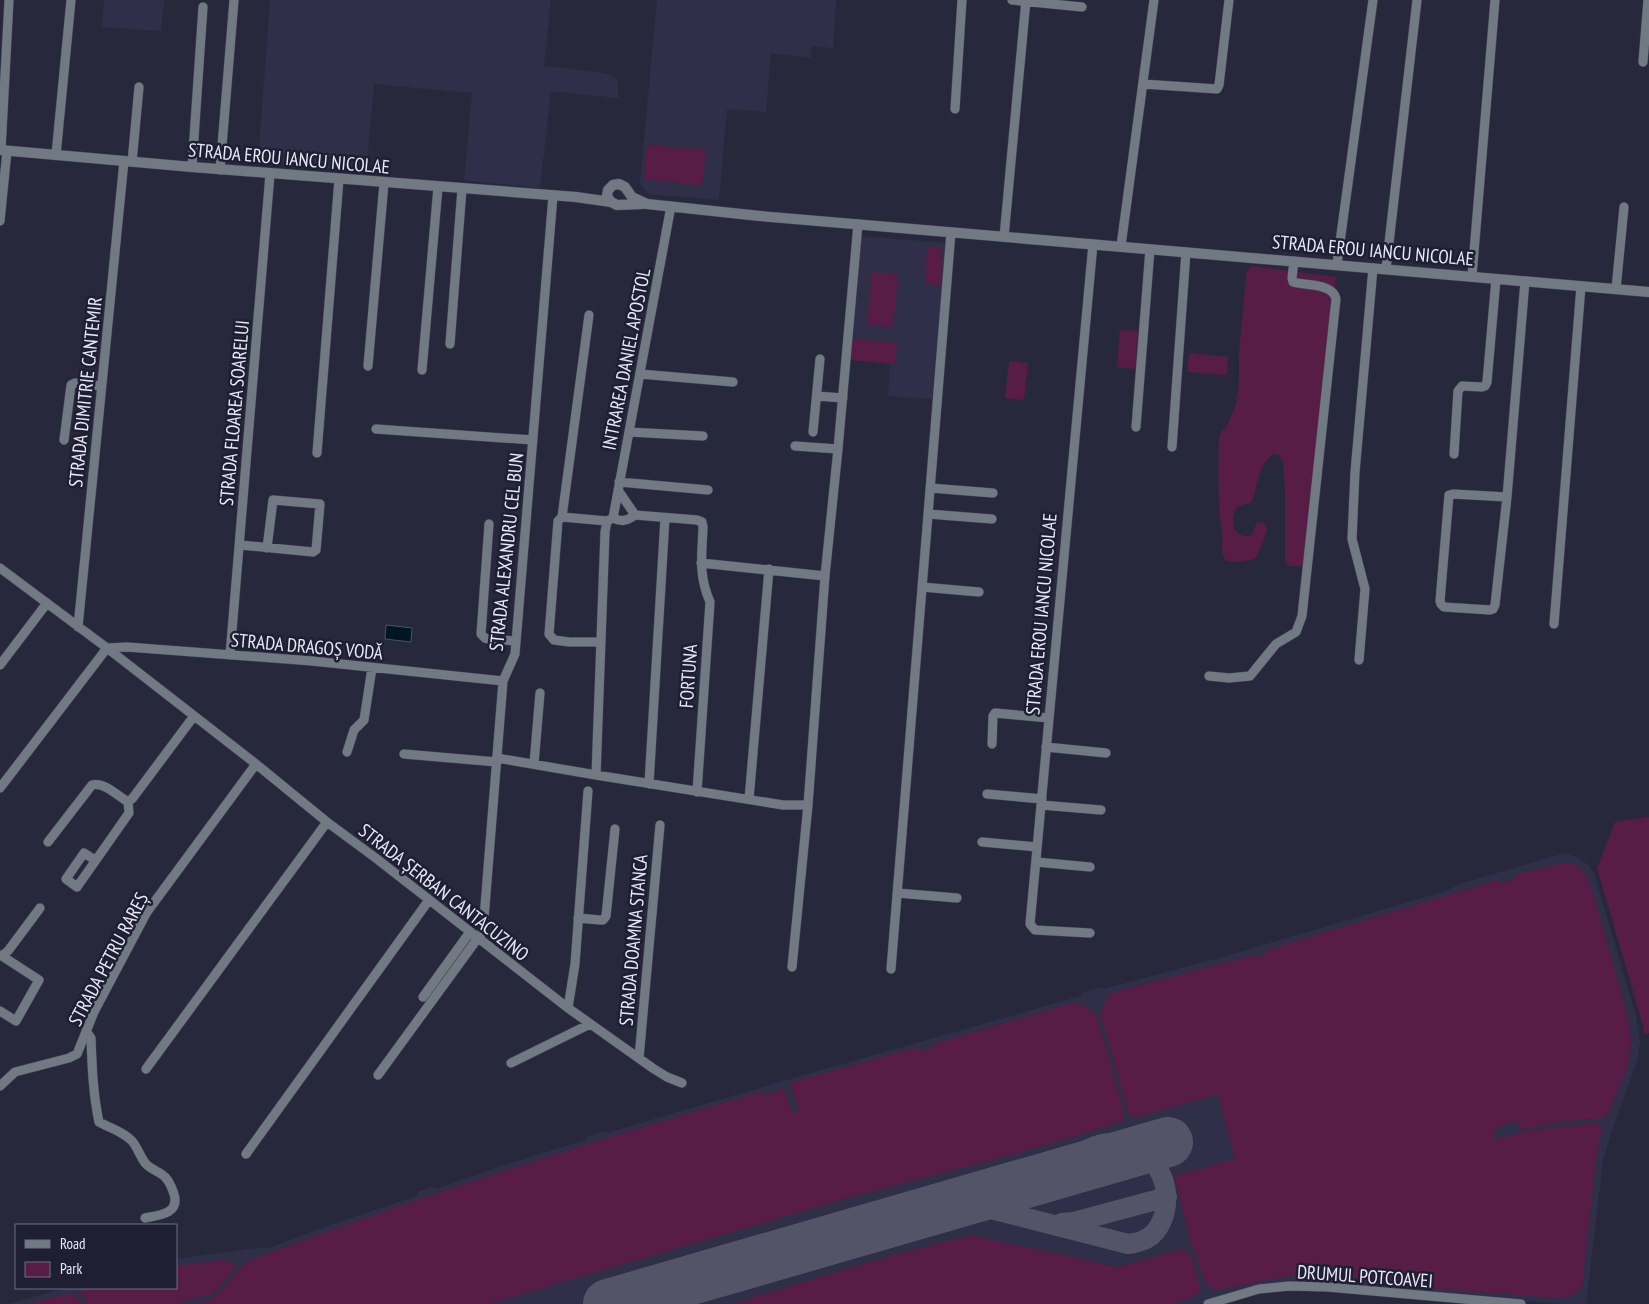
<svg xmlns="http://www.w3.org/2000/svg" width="1649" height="1304" viewBox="0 0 1649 1304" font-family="'PT Sans Narrow',sans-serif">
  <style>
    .built { fill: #2f2f4a }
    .green { fill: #571d46 }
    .water { fill: #001620; stroke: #465560 }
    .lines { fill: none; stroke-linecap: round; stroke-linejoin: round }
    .taxiway { stroke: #545468; stroke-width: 20 }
    .runway { stroke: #545468; stroke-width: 50 }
    .minor-casing { stroke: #434357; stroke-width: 10 }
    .tertiary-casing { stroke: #434357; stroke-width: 11 }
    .minor { stroke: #717982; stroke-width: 9 }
    .tertiary { stroke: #717982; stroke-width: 10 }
    .labels { text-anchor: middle; stroke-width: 5; stroke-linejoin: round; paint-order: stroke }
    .street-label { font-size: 19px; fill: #e8e8f7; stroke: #1f1f33 }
  </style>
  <rect width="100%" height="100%" fill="#28283d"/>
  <path class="built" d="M104,0H164L161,31L102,27Z
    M270,0H551L544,66L597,72L612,75L618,82V98L551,91L540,188L464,180L472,93L374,84L366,171L258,162Z
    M657,0H836L833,48L811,46L810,58L771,53L766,112L727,109L719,200L649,194L640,184Z
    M859,236L946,243L933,399L888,396L890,363L849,360Z
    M1565,853L1579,858L1589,866L1594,873L1636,1016L1640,1041L1638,1059L1613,1127L1603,1161L1586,1304H1562L1320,1285L1261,1287L1198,1304H8L65,1288H176V1259L265,1247L266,1249L330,1225L417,1196L418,1192L432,1187L436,1189L507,1164L585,1140L588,1136L602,1132L607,1133L787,1080L1081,996L1084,992L1101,987L1103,989L1223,957L1449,890L1459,884Z"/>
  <path class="green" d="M647,145L706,150L702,185L644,179Z
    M927,247L942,248L941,285L925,284Z
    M1252,266L1336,277L1305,561L1302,566H1289L1285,561V489L1283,462L1279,455L1273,454C1259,464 1257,486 1252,502L1237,507C1229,521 1232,538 1251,536L1257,522L1264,523L1267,529L1262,545L1255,559L1239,562L1226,561C1219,550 1224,547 1222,535C1218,503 1218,469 1219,437L1222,430L1226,428L1236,404L1239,383V353L1246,275L1248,269Z
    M872,272L898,274L893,327L867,325Z
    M1120,330L1138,331L1135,369L1117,367Z
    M851,339L897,343L895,364L849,360Z
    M1189,353L1228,357L1227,375L1187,372Z
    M1009,361L1028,363L1024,400L1005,398Z
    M1649,817V1033L1643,1034L1644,1029L1597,868L1615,822Z
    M1563,863H1571L1577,866L1584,872L1592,890L1623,999L1630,1028L1631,1046L1626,1071L1608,1114L1603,1118L1558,1122L1521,1130L1517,1121C1507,1124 1493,1125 1493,1137L1496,1139L1529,1131L1556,1127L1597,1123L1602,1128L1596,1158L1582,1288L1569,1297L1560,1298L1319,1280L1303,1273L1219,1290C1216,1289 1213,1289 1211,1288C1202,1282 1198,1256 1192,1246L1174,1176L1235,1159L1218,1094L1134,1118L1128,1112L1100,1013L1110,993L1251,956L1255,957L1266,954L1267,950L1498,880L1503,883L1514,879L1518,874Z
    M1076,1002L1096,1014L1124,1112V1121L1022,1152L850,1197L488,1304H193C198,1303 204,1302 209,1300C224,1293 233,1272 248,1261C416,1197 587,1143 760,1092L765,1095L780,1091V1087L784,1089L792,1113L799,1110L791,1085L793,1082L918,1047L920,1051L935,1047L936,1043Z
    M974,1236L1117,1267L1183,1249L1192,1256L1200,1287L1199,1293L1191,1298L1170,1304H732L887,1257L963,1237Z
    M222,1260L237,1265L216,1291L209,1295L174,1304H88L79,1290L93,1288L94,1289L98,1288H176V1266Z
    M70,1293L78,1298L82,1304H28Z"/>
  <path class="water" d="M386,625L412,628L411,642L385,639Z"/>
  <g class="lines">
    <path class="taxiway" d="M945,1207L964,1206L987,1208L1128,1244C1147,1242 1158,1234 1164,1215C1177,1168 1132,1127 1089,1149C1078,1154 1070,1163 1063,1172
      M1062,1223L1074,1222L1167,1197"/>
    <path class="runway" d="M608,1304L1168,1142"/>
    <g class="minor-casing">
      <path id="minor" d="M1012,0L1082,7
        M1643,62L1648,0
        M1143,84L1217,89L1219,85L1229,0
        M955,109L962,0
        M1,150L9,0
        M56,155L71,0
        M132,162L139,87
        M192,167L203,7
        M220,170L234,0
        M0,221L7,151
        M1004,237L1026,0
        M1121,246L1154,0
        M1337,264L1373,0
        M1386,269L1417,0
        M1472,276L1495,0
        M1616,289L1624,207
        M450,344L462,189
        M368,366L384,183
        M422,370L438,187
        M640,374L733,382
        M817,396L843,398
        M1136,427L1150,249
        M376,429L533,440
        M629,432L703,436
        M813,432L820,359
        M64,440L71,385L75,383L101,386
        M795,446L838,449
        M1172,447L1186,252
        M317,453L339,179
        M1454,454L1458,391L1462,386L1482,387L1485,386L1487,382L1496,279
        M619,482L708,490
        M930,488L993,493
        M618,490L635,515
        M1507,497L1453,494L1449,495L1440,601L1441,604L1444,607L1490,610L1493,609L1495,605L1507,497L1525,281
        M928,514L992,519
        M562,517L589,315
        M613,518L671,206
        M607,521L605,532L596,775L783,805H808
        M489,524L481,634L485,638L488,639L516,641
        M240,545L313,552L316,550L320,504L273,500L267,548
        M701,563L825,576
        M0,568L107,648L256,764L327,822L377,859L568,1008L654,1069L667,1077L682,1083
        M922,587L979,592
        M1554,624L1581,286
        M78,627L124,161
        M601,642H569L554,640L549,634L558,521L562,517L607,521L613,518C621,522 627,521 635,515L697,520L702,522L703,527C702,556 698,574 710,602L697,792
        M230,655L270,174
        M1359,660L1365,589L1352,539L1355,472L1373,268
        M0,665L47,603
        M1209,676L1229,678L1250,676L1276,644L1296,632L1302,616L1336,299C1333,283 1306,286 1293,282L1292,278L1294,261
        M992,744L993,716L995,713L1049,718
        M1046,747L1106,753
        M347,752L354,730L364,720L372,668
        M404,754L497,762
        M497,758L596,775
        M534,764L540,693
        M649,784L665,518
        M0,788L107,648L127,647L312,661L503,681
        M987,794L1042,799
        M749,799L769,569
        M1041,805L1101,810
        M48,842L92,785C103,782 116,794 125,800L128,801L132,799L194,716
        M982,842L1037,847
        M95,860L84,853L66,879L77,887L129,813L128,801
        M1036,862L1090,867
        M897,893L957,898
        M578,918L600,920H603L606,916L615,829
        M1090,933L1035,930L1030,924L1093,244
        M0,955L2,956L8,951L40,908
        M792,967L808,805L825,576L838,449L858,224
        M891,969L951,232
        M423,997L470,932
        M568,1008L575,964L588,791
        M0,1011L16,1021L39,980L2,956
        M86,1031L91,1038C92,1066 93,1094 99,1122C110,1128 124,1132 132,1141C138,1148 140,1157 146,1164C152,1170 160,1172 165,1177C170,1182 172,1188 174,1194C180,1214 159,1215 145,1218
        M639,1058L660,825
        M511,1063L590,1024
        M146,1069L327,822
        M378,1075L483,931L503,681L515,654L553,196
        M0,1086L15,1072L69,1058L77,1054L94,1012L147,912L256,764
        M246,1154L429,900
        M1208,1304L1259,1289L1289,1286L1327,1287L1521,1304"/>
    </g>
    <g class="tertiary-casing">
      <path id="tertiary" d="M0,150L192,167L576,197L611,202L617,205L643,204
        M611,202L607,196L608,190L613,185L619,184L625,187L632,197L647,204L760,216L1649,292"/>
    </g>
    <use href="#minor" class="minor"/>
    <use href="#tertiary" class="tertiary"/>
  </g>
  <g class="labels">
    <g class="street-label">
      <text transform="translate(289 158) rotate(5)" y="7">STRADA EROU IANCU NICOLAE</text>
      <text transform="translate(1373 250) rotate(5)" y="7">STRADA EROU IANCU NICOLAE</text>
      <text transform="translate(626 359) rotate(-79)" y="7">INTRAREA DANIEL APOSTOL</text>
      <text transform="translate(85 392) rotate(-84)" y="7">STRADA DIMITRIE CANTEMIR</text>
      <text transform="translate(234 413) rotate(-85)" y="7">STRADA FLOAREA SOARELUI</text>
      <text transform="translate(506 552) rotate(-84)" y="7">STRADA ALEXANDRU CEL BUN</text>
      <text transform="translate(1041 614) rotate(-85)" y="7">STRADA EROU IANCU NICOLAE</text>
      <text transform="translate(307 646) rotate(5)" y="7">STRADA DRAGOȘ VODĂ</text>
      <text transform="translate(688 676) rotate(-86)" y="7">FORTUNA</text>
      <text transform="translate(444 892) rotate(38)" y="7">STRADA ȘERBAN CANTACUZINO</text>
      <text transform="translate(633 940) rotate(-85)" y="7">STRADA DOAMNA STANCA</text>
      <text transform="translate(108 959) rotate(-62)" y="7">STRADA PETRU RAREȘ</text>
      <text transform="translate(1365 1276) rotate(4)" y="7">DRUMUL POTCOAVEI</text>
    </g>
  </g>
  <rect x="15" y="1224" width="162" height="65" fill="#1f1f33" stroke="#6f6f81"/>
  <rect x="25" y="1240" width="25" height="8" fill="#717982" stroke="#6f6f81"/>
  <text x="60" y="1249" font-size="15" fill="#e8e8f7">Road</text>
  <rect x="25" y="1262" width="25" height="15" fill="#571d46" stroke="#6f6f81"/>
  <text x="60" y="1274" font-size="15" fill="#e8e8f7">Park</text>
</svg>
